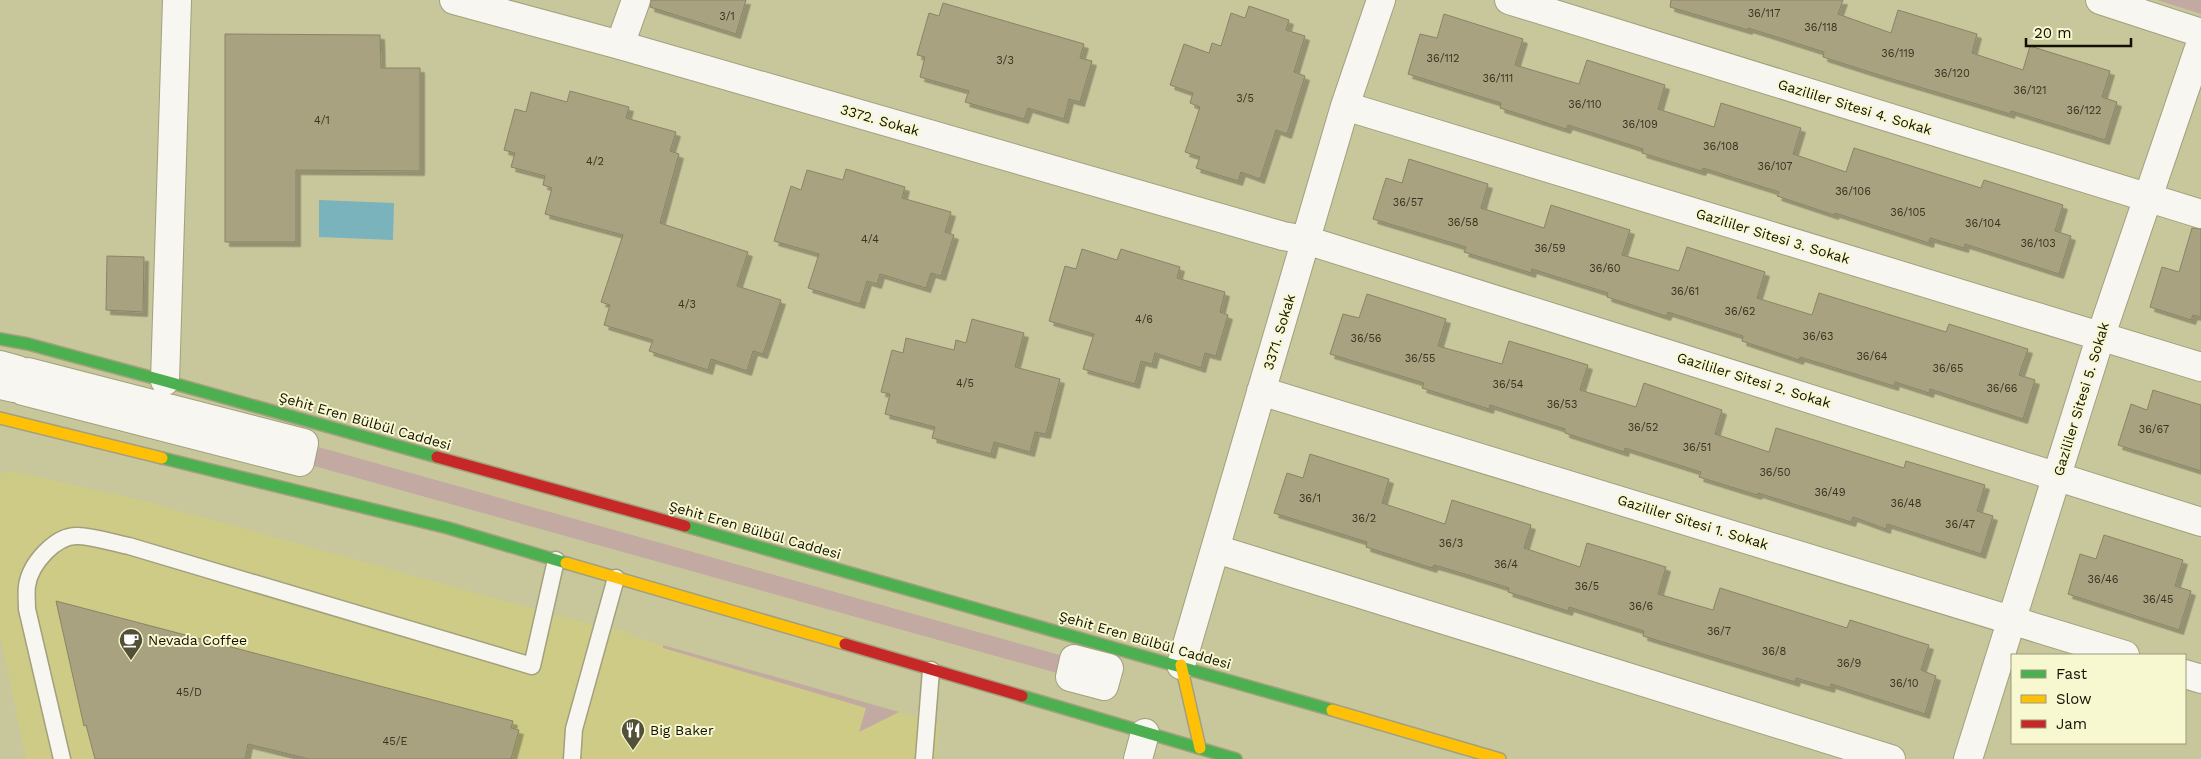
<svg xmlns="http://www.w3.org/2000/svg" width="2201" height="759" viewBox="0 0 2201 759" font-family="'Work Sans',sans-serif">
  <style>
    .built { fill: #cecb87 }
    .green { fill: #c2a9a2 }
    .water { fill: #7bb3bd }
    .building { fill: #a8a281; stroke: #898465; filter: url(#shadow) }
    .lines { fill: none; stroke-linecap: round; stroke-linejoin: round }
    .lane-casing { stroke: #a2a07d; stroke-width: 19 }
    .street-casing { stroke: #a2a07d; stroke-width: 30 }
    .fast-casing { stroke: #a2a07d; stroke-width: 14 }
    .slow-casing { stroke: #a2a07d; stroke-width: 14 }
    .jam-casing { stroke: #a2a07d; stroke-width: 14 }
    .lane { stroke: #f7f6f0; stroke-width: 16 }
    .street { stroke: #f7f6f0; stroke-width: 28 }
    .fast { stroke: #4caf50; stroke-width: 11 }
    .slow { stroke: #ffc107; stroke-width: 11 }
    .jam { stroke: #c62828; stroke-width: 11 }
    .labels { text-anchor: middle; stroke-width: 4; stroke-linejoin: round; paint-order: stroke }
    .number-label { font-size: 11px; fill: #383420 }
    .street-label { font-size: 14px; fill: #121000; stroke: #f7f7d0 }
    .poi-label { font-size: 14px; fill: #121000; stroke: #f7f7d0; text-anchor: start }
  </style>
  <defs>
    <filter id="shadow"><feDropShadow dx="4.5" dy="4.5" stdDeviation="0" flood-color="#0004"/></filter>
  </defs>
  <rect width="100%" height="100%" fill="#c8c69b"/>
  <path class="built" d="M10,471L140,500L570,619L628,632L635,637L940,724L935,759H309L248,744L245,759H26L0,635V474Z"/>
  <path class="green" d="M2157,0H2201V14Z
    M304,443L1074,659L1064,675L300,462Z
    M663,645L899,712L859,732L866,708L663,648Z"/>
  <path class="water" d="M319,200L394,203L393,240L319,237Z"/>
  <path class="building" d="M651,0H746L736,34L650,7Z
    M1671,0H1843L1838,14L1891,33L1898,10L1977,34L1972,53L2023,70L2030,46L2110,71L2102,97L2117,102L2105,140L2011,111L2010,114L1879,75L1823,57L1824,52L1748,28V30L1670,7Z
    M943,3L1084,44L1080,58L1092,61L1080,102L1069,99L1064,119L1028,108L1024,119L965,102L969,91L920,77L925,57L917,55L929,13L939,16Z
    M1249,6L1289,20L1286,30L1305,36L1294,72L1305,76L1287,134L1276,130L1260,179L1241,172L1238,181L1196,168L1200,157L1185,152L1200,107L1190,103L1193,93L1170,85L1184,44L1209,53L1212,43L1221,46L1231,13L1245,18Z
    M1444,14L1523,39L1515,65L1579,84L1587,60L1665,85L1658,109L1714,127L1721,103L1801,128L1793,154L1846,172L1854,148L1981,188L1984,180L2063,205L2055,231L2071,236L2059,274L1965,244L1964,248L1930,238L1929,243L1835,213L1834,215L1777,196L1779,192L1703,168L1701,171L1642,153L1643,149L1568,125L1566,129L1500,108L1501,103L1408,74L1420,34L1437,38Z
    M225,34L380,35L381,68H420V171L296,170V242H225Z
    M570,91L629,107L626,118L676,132L670,151L679,154L660,223L748,252L737,286L781,300L763,354L753,351L747,371L711,359L708,370L649,351L653,340L604,325L610,305L601,302L623,235L545,214L552,188L543,185L545,176L511,167L515,153L504,150L515,109L526,112L531,92L567,102Z
    M1409,159L1488,184L1481,208L1544,228L1551,205L1630,230L1622,255L1679,271L1687,247L1765,272L1757,298L1812,315L1819,293L1946,332L1949,324L2028,349L2019,375L2035,380L2023,419L1930,389L1929,393L1895,382L1894,386L1800,357L1799,360L1742,341L1743,336L1668,312L1666,316L1607,297L1608,293L1532,269L1531,273L1464,252L1466,247L1373,219L1386,178L1402,183Z
    M846,169L905,187L902,198L951,212L945,232L954,235L941,276L931,273L926,288L880,274L877,284L867,281L860,304L808,288L819,254L774,241L791,186L801,190L807,170L843,180Z
    M2192,228L2201,229V317L2193,315L2191,320L2150,307L2162,267L2179,272Z
    M1082,249L1117,260L1121,249L1180,267L1177,278L1225,292L1220,312L1228,315L1216,356L1205,353L1201,368L1155,353L1152,364L1141,361L1135,384L1083,369L1094,334L1049,321L1065,266L1076,269Z
    M107,256L144,257L143,312L106,310Z
    M1367,294L1446,319L1438,346L1502,364L1509,341L1588,365L1580,390L1636,407L1644,383L1722,410L1715,434L1769,452L1776,428L1904,468L1906,461L1985,485L1977,511L1993,516L1981,554L1887,524L1886,529L1853,517L1851,522L1758,493L1757,495L1699,477L1701,472L1625,448L1624,452L1565,433V429L1518,414L1490,405L1489,409L1422,388L1424,383L1330,354L1343,314L1359,318Z
    M972,319L1024,333L1015,367L1060,379L1046,434L1035,432L1030,452L994,442L991,454L932,438L935,427L885,414L890,394L881,392L892,350L903,353L906,338L954,350L956,340L966,343Z
    M2153,390L2201,405V471L2118,445L2131,404L2147,410Z
    M1310,454L1389,479L1382,503L1445,524L1452,500L1531,525L1524,548L1580,567L1587,543L1666,567L1658,594L1713,610L1720,588L1847,628L1850,620L1929,645L1921,670L1936,676L1925,714L1831,684L1830,688L1796,678L1795,682L1643,636L1644,631L1569,607L1568,611L1508,592L1509,588L1458,572L1434,565L1432,568L1366,547L1367,542L1274,513L1287,473L1303,478Z
    M2104,535L2183,560L2175,586L2191,591L2179,630L2068,594L2080,554L2096,559Z
    M56,601L513,721L511,728L519,730L511,759H309L248,744L245,759H95L86,725L84,726Z"/>
  <g class="lines">
    <g class="lane-casing">
      <path id="lane" d="M62,759L27,609C27,601 26,593 27,586C30,564 56,534 79,536C96,537 113,543 129,546L532,666L556,560
        M572,759L574,729L616,578
        M924,759L931,670"/>
    </g>
    <g class="street-casing">
      <path id="street" d="M454,0L620,45L1283,236L1306,240L2201,522
        M1509,0L2201,214
        M2100,0L2201,33
        M620,45L636,0
        M1345,106L2201,367
        M0,365L18,370L14,388L0,385
        M28,372L304,443L300,462L23,391Z
        M165,381L177,0
        M1261,391L2125,655
        M1216,549L1891,759
        M1074,659L1109,668L1104,686L1070,677Z
        M1181,665L1345,106L1381,0
        M2185,674L2201,679
        M1138,759L1145,733
        M1968,759L2101,335L2201,42"/>
    </g>
    <g class="fast-casing">
      <path id="fast" d="M0,339L28,344L165,381L437,457
        M162,458L448,528L566,563
        M685,526L1332,710
        M1022,696L1236,759"/>
    </g>
    <g class="slow-casing">
      <path id="slow" d="M0,418L162,458
        M566,563L845,644
        M1181,665L1200,748
        M1332,710L1500,759"/>
    </g>
    <g class="jam-casing">
      <path id="jam" d="M437,457L685,526
        M845,644L1022,696"/>
    </g>
    <use href="#lane" class="lane"/>
    <use href="#street" class="street"/>
    <use href="#fast" class="fast"/>
    <use href="#slow" class="slow"/>
    <use href="#jam" class="jam"/>
  </g>
  <defs>
    <g id="cafe-pin" transform="scale(1.25)"><path d="M0 17L-7.5 6A9.5 9.5 0 1 1 7.5 6Z" fill="#525036" stroke="#f7f7d0"/><path d="M-5.5-4.5H6V0H3Q3 3.5 0 3.5H-2.5Q-5.5 3.5-5.5 0ZM3-3.2v2h1.7v-2ZM-6 4.5H4V6H-6Z" fill="#fff"/></g>
    <g id="restaurant-pin" transform="scale(1.25)"><path d="M0 17L-7.5 6A9.5 9.5 0 1 1 7.5 6Z" fill="#525036" stroke="#f7f7d0"/><path d="M-5-6h1v4h1v-4h1v4h1v-4h1v5L-1.5 .5V6h-2V.5L-5-1ZM5-6V6H3V1.5H1.5Q1.5-4 5-6Z" fill="#fff"/></g>
  </defs>
  <g fill-rule="evenodd">
    <use href="#cafe-pin" x="131" y="640"/>
    <use href="#restaurant-pin" x="633" y="730"/>
  </g>
  <g class="labels">
    <g class="number-label">
      <text x="1764" y="17">36/117</text>
      <text x="727" y="20">3/1</text>
      <text x="1821" y="31">36/118</text>
      <text x="1898" y="57">36/119</text>
      <text x="1443" y="62">36/112</text>
      <text x="1005" y="64">3/3</text>
      <text x="1952" y="77">36/120</text>
      <text x="1498" y="82">36/111</text>
      <text x="2030" y="94">36/121</text>
      <text x="1245" y="102">3/5</text>
      <text x="1585" y="108">36/110</text>
      <text x="2084" y="114">36/122</text>
      <text x="322" y="124">4/1</text>
      <text x="1640" y="128">36/109</text>
      <text x="1721" y="150">36/108</text>
      <text x="595" y="165">4/2</text>
      <text x="1775" y="170">36/107</text>
      <text x="1853" y="195">36/106</text>
      <text x="1408" y="206">36/57</text>
      <text x="1908" y="216">36/105</text>
      <text x="1463" y="226">36/58</text>
      <text x="1983" y="227">36/104</text>
      <text x="870" y="243">4/4</text>
      <text x="2038" y="247">36/103</text>
      <text x="1550" y="252">36/59</text>
      <text x="1605" y="272">36/60</text>
      <text x="1685" y="295">36/61</text>
      <text x="687" y="308">4/3</text>
      <text x="1740" y="315">36/62</text>
      <text x="1144" y="323">4/6</text>
      <text x="1818" y="340">36/63</text>
      <text x="1366" y="342">36/56</text>
      <text x="1872" y="360">36/64</text>
      <text x="1420" y="362">36/55</text>
      <text x="1948" y="372">36/65</text>
      <text x="965" y="387">4/5</text>
      <text x="1508" y="388">36/54</text>
      <text x="2002" y="392">36/66</text>
      <text x="1562" y="408">36/53</text>
      <text x="1643" y="431">36/52</text>
      <text x="2154" y="433">36/67</text>
      <text x="1697" y="451">36/51</text>
      <text x="1775" y="476">36/50</text>
      <text x="1830" y="496">36/49</text>
      <text x="1310" y="502">36/1</text>
      <text x="1906" y="507">36/48</text>
      <text x="1364" y="522">36/2</text>
      <text x="1960" y="528">36/47</text>
      <text x="1451" y="547">36/3</text>
      <text x="1506" y="568">36/4</text>
      <text x="2103" y="583">36/46</text>
      <text x="1587" y="590">36/5</text>
      <text x="2158" y="603">36/45</text>
      <text x="1641" y="610">36/6</text>
      <text x="1719" y="635">36/7</text>
      <text x="1774" y="655">36/8</text>
      <text x="1849" y="667">36/9</text>
      <text x="1904" y="687">36/10</text>
      <text x="189" y="696">45/D</text>
      <text x="395" y="745">45/E</text>
    </g>
    <g class="street-label">
      <text transform="translate(1855 107) rotate(17)" y="5">Gazililer Sitesi 4. Sokak</text>
      <text transform="translate(880 120) rotate(16)" y="5">3372. Sokak</text>
      <text transform="translate(1773 236) rotate(17)" y="5">Gazililer Sitesi 3. Sokak</text>
      <text transform="translate(1279 332) rotate(-73)" y="5">3371. Sokak</text>
      <text transform="translate(1754 380) rotate(17)" y="5">Gazililer Sitesi 2. Sokak</text>
      <text transform="translate(2081 399) rotate(-73)" y="5">Gazililer Sitesi 5. Sokak</text>
      <text transform="translate(365 421) rotate(16)" y="5">Şehit Eren Bülbül Caddesi</text>
      <text transform="translate(1693 522) rotate(17)" y="5">Gazililer Sitesi 1. Sokak</text>
      <text transform="translate(755 530) rotate(16)" y="5">Şehit Eren Bülbül Caddesi</text>
      <text transform="translate(1145 640) rotate(16)" y="5">Şehit Eren Bülbül Caddesi</text>
    </g>
    <g class="poi-label">
      <text x="148" y="645">Nevada Coffee</text>
      <text x="650" y="735">Big Baker</text>
    </g>
  </g>
  <rect x="2011" y="654" width="175" height="90" fill="#f7f7d0" stroke="#9b9b7d"/>
  <rect x="2021" y="670" width="25" height="8" fill="#4caf50" stroke="#9b9b7d"/>
  <text x="2056" y="679" font-size="15" fill="#121000">Fast</text>
  <rect x="2021" y="695" width="25" height="8" fill="#ffc107" stroke="#9b9b7d"/>
  <text x="2056" y="704" font-size="15" fill="#121000">Slow</text>
  <rect x="2021" y="720" width="25" height="8" fill="#c62828" stroke="#9b9b7d"/>
  <text x="2056" y="729" font-size="15" fill="#121000">Jam</text>
  <path d="M2026 38v8h105v-8" fill="none" stroke="#121000" stroke-width="2.5"/>
  <text x="2034" y="38" font-size="15" fill="#121000" stroke="#f7f7d0" stroke-width="4" paint-order="stroke">20 m</text>
</svg>
